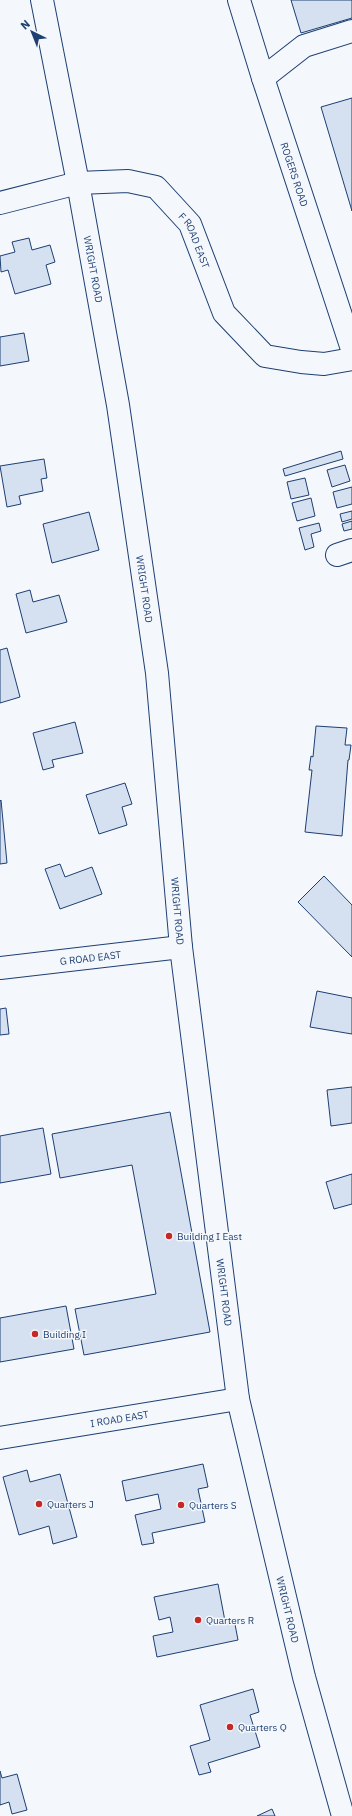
<svg xmlns="http://www.w3.org/2000/svg" width="352" height="1816" viewBox="0 0 352 1816" font-family="'IBM Plex Sans',sans-serif">
  <style>
    .building { fill: #d5e0f0; stroke: #1d3f73 }
    .lines { fill: none; stroke-linecap: round; stroke-linejoin: round }
    .minor-casing { stroke: #1d3f73; stroke-width: 24 }
    .minor { stroke: #f4f7fb; stroke-width: 22 }
    .poi-dot { fill: #c62828; stroke: #f4f7fb; stroke-width: 1.5 }
    .labels { text-anchor: middle; stroke-width: 3; stroke-linejoin: round; paint-order: stroke }
    .street-label { font-size: 10px; fill: #1d3f73; stroke: #f4f7fb }
    .poi-label { font-size: 10px; fill: #1d3f73; stroke: #f4f7fb; text-anchor: start }
  </style>
  <rect width="100%" height="100%" fill="#f4f7fb"/>
  <path class="building" d="M291,0H352V18L301,33Z
    M352,98V211L321,107Z
    M29,238L32,250L50,245L55,262L46,265L51,284L15,294L8,270L1,272L0,256L15,252L12,242Z
    M24,333L29,361L0,366V337Z
    M341,451L343,459L285,476L283,469Z
    M44,459L47,478L41,479L43,491L19,496L21,504L7,507L0,466Z
    M345,465L350,481L332,487L327,470Z
    M305,478L309,495L291,499L287,482Z
    M352,487V504L337,508L333,492Z
    M311,498L315,516L297,521L292,503Z
    M352,511V519L342,522L340,514Z
    M89,512L99,550L52,563L43,524Z
    M352,521V529L344,531L342,524Z
    M319,523L321,531L311,534L314,547L305,550L299,528Z
    M30,590L33,602L59,595L67,622L26,633L16,594Z
    M7,648L20,697L0,703V650Z
    M75,722L83,753L52,760L54,767L43,770L33,733Z
    M316,726L347,728L345,745H351L349,760H348L342,836L305,832L312,770H309L311,756L313,757Z
    M125,783L132,804L122,807L127,825L99,834L86,795Z
    M1,800L7,863L0,864V801Z
    M60,864L65,877L92,867L102,894L60,909L45,869Z
    M324,876L352,905V957L298,902Z
    M317,991L352,998V1034L310,1027Z
    M6,1008L9,1034L0,1035V1009Z
    M352,1087V1123L331,1126L327,1090Z
    M170,1112L210,1332L84,1355L75,1309L156,1294L132,1165L60,1178L52,1134Z
    M43,1128L51,1174L0,1183V1136Z
    M352,1174V1204L334,1209L326,1182Z
    M66,1306L74,1349L0,1362V1318Z
    M203,1464L208,1487L198,1489L205,1522L152,1533L154,1543L142,1545L135,1515L161,1509L158,1494L126,1501L122,1481Z
    M27,1470L30,1482L60,1474L77,1537L53,1544L49,1526L19,1535L3,1477Z
    M218,1584L225,1621L234,1619L238,1640L157,1657L153,1636L173,1632L170,1617L159,1620L154,1597Z
    M253,1689L259,1712L250,1715L260,1747L208,1763L211,1772L199,1775L190,1746L210,1740L200,1705Z
    M0,1771L2,1778L17,1774L27,1810L12,1814L9,1802L0,1805Z
    M272,1809L275,1816H257Z"/>
  <g class="lines">
    <g class="minor-casing">
      <g id="minor">
        <path id="s1" d="M42,0L78,183L118,405L157,673L181,947L238,1399L304,1677L343,1816"/>
        <path id="s2" d="M239,0L263,78L352,349"/>
        <path d="M263,78L304,46L352,31"/>
        <path id="s3" d="M0,203L78,183L128,181L156,187L190,224L224,313L265,356L301,362L324,364L352,359"/>
        <path d="M337,555L352,550"/>
        <path id="s4" d="M0,968L181,947"/>
        <path id="s5" d="M0,1438L238,1399"/>
      </g>
    </g>
    <use href="#minor" class="minor"/>
  </g>
  <g class="poi-dot">
    <circle cx="169" cy="1236" r="4"/>
    <circle cx="35" cy="1334" r="4"/>
    <circle cx="39" cy="1504" r="4"/>
    <circle cx="181" cy="1505" r="4"/>
    <circle cx="198" cy="1620" r="4"/>
    <circle cx="230" cy="1727" r="4"/>
  </g>
  <g class="labels">
    <g class="street-label">
      <text dy="4" stroke="none"><textPath href="#s2" startOffset="183">ROGERS ROAD</textPath></text>
      <text dy="4" stroke="none"><textPath href="#s3" startOffset="226">F ROAD EAST</textPath></text>
      <text dy="4" stroke="none"><textPath href="#s1" startOffset="274">WRIGHT ROAD</textPath></text>
      <text dy="4" stroke="none"><textPath href="#s1" startOffset="598">WRIGHT ROAD</textPath></text>
      <text dy="4" stroke="none"><textPath href="#s1" startOffset="922">WRIGHT ROAD</textPath></text>
      <text dy="4" stroke="none"><textPath href="#s4" startOffset="91">G ROAD EAST</textPath></text>
      <text dy="4" stroke="none"><textPath href="#s1" startOffset="1306">WRIGHT ROAD</textPath></text>
      <text dy="4" stroke="none"><textPath href="#s5" startOffset="121">I ROAD EAST</textPath></text>
      <text dy="4" stroke="none"><textPath href="#s1" startOffset="1630">WRIGHT ROAD</textPath></text>
    </g>
    <g class="poi-label">
      <text x="177" y="1240">Building I East</text>
      <text x="43" y="1338">Building I</text>
      <text x="47" y="1508">Quarters J</text>
      <text x="189" y="1509">Quarters S</text>
      <text x="206" y="1624">Quarters R</text>
      <text x="238" y="1731">Quarters Q</text>
    </g>
  </g>
  <g transform="translate(32 32) rotate(317)" stroke="#f4f7fb" stroke-width="3" paint-order="stroke">
  <path d="M0-3L7 15L0 10L-7 15Z" fill="#1d3f73"/>
  <text y="-6" font-size="11" font-weight="bold" text-anchor="middle" fill="#1d3f73">N</text>
  </g>
</svg>
